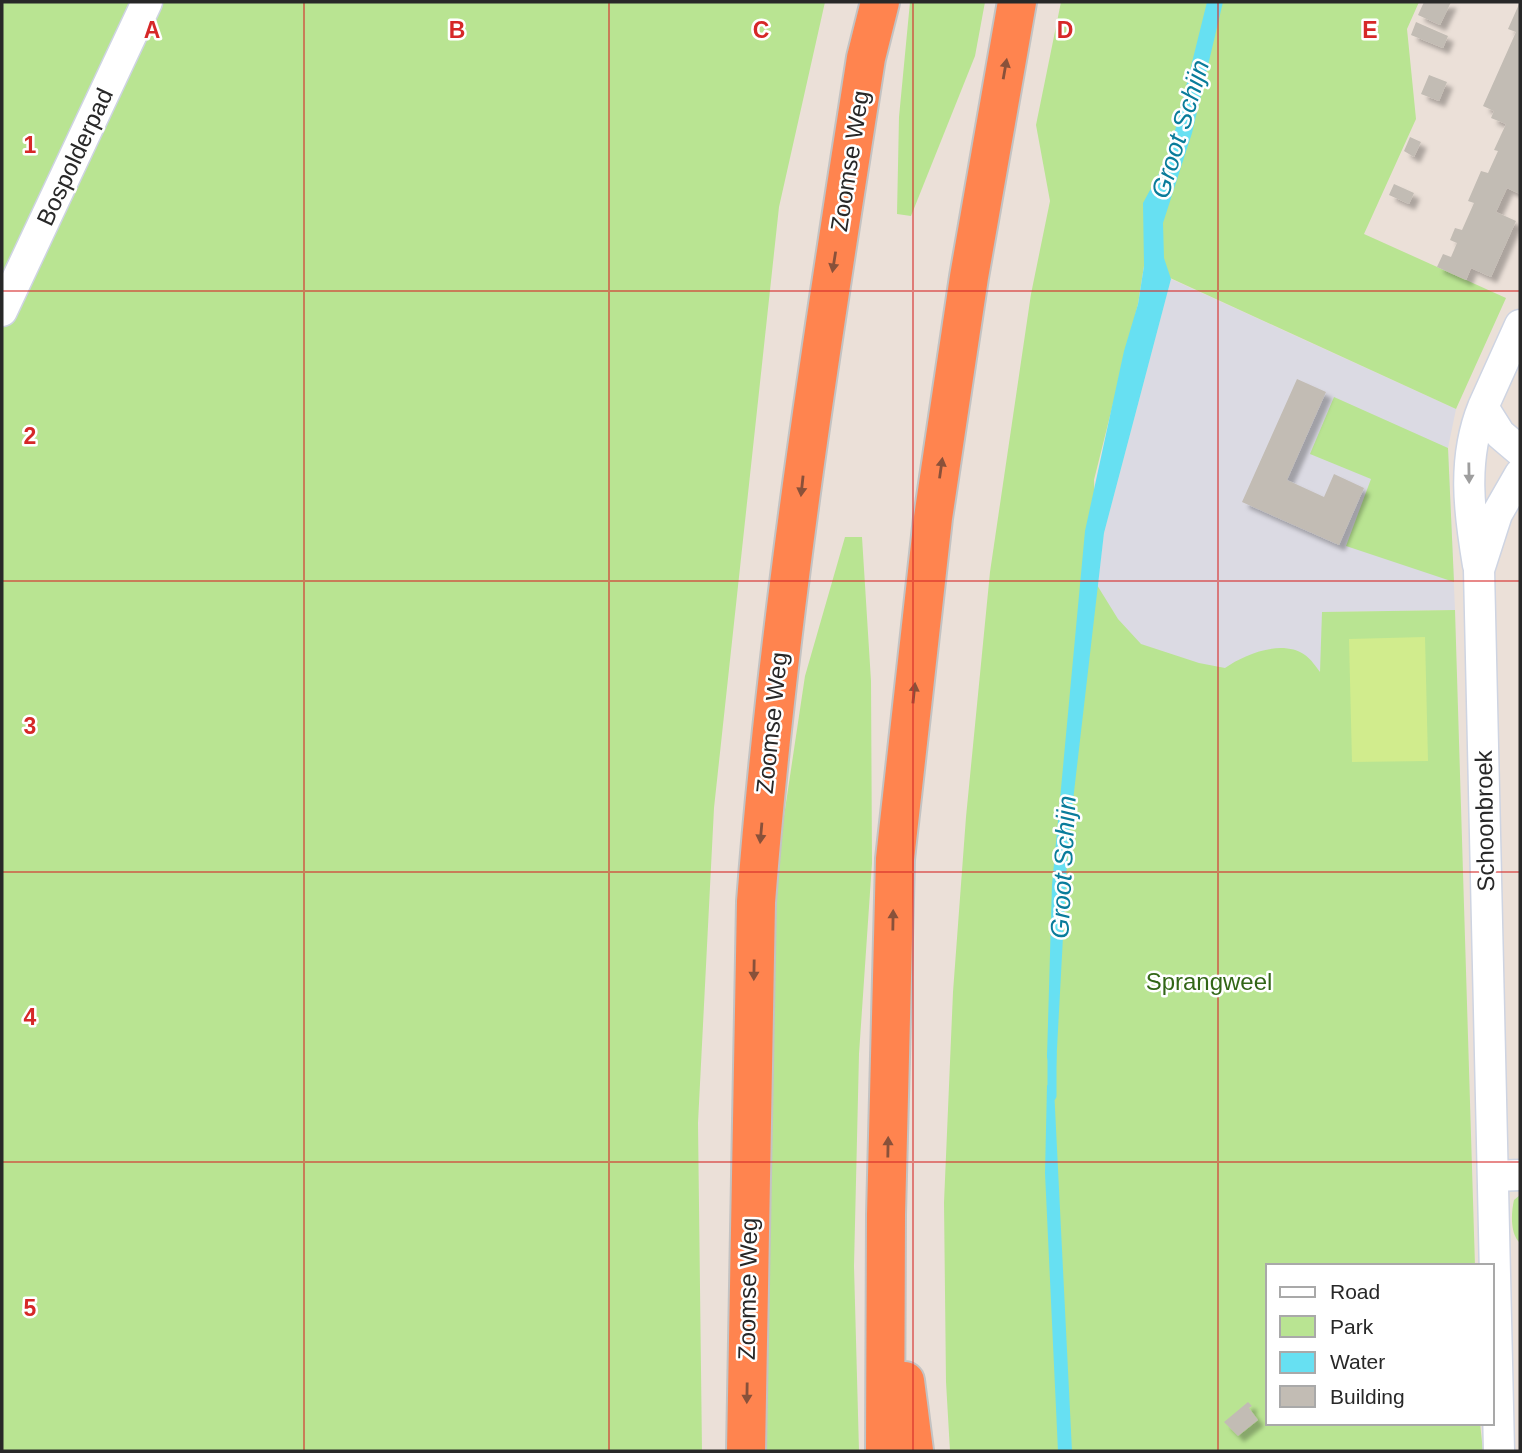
<svg xmlns="http://www.w3.org/2000/svg" width="1522" height="1453" viewBox="0 0 1522 1453" font-family="Helvetica,sans-serif">
  <style>
    .industrial { fill: #dbdae3 }
    .green { fill: #b9e492 }
    .pitch { fill: #d1ec8d }
    .water { fill: #67e0f2 }
    .lines { fill: none; stroke-linecap: round; stroke-linejoin: round }
    .stream { stroke: #67e0f2; stroke-width: 9 }
    .building { fill: #c2bcb4; filter: url(#shadow) }
    .street-casing { stroke: #ced4e2; stroke-width: 33 }
    .highway-casing { stroke: #c3c3c3; stroke-width: 42 }
    .street { stroke: #fff; stroke-width: 30 }
    .highway { stroke: #ff844f; stroke-width: 38 }
    .oneway { fill: #89513a }
    .oneway2 { fill: #9e9e9e }
    .grid { fill: none; stroke: #d62828; stroke-width: 2; stroke-opacity: 0.55 }
    .labels { text-anchor: middle; stroke-width: 5; stroke-linejoin: round; paint-order: stroke }
    .street-label { font-size: 24px; fill: #282828; stroke: #fff }
    .park-label { font-size: 24px; fill: #326617; stroke: #fff }
    .water-label { font-size: 26px; font-style: italic; fill: #097c9b; stroke: #fff }
    .grid-label { font-size: 23px; text-anchor: middle; font-weight: bold; fill: #d62828; stroke: #fff; stroke-width: 5; stroke-linejoin: round; paint-order: stroke }
  </style>
  <defs>
    <filter id="shadow"><feDropShadow dx="6" dy="6" stdDeviation="2" flood-color="#0004"/></filter>
  </defs>
  <rect width="100%" height="100%" fill="#ebe0d8"/>
  <path class="industrial" d="M1171,279L1456,409L1448,448L1455,610L1323,612L1321,691L1086,680L1104,533Z"/>
  <path class="green" d="M2,2H825L779,207L714,808L698,1123L702,1451H2Z
    M910,2H985L975,56L911,216L897,214L899,117Z
    M1061,2H1419L1407,29L1416,119L1364,234L1506,298L1456,409L1144,266L1138,304L1094,480L1097,585L1118,619L1141,644L1199,663L1225,668C1245,654 1282,639 1305,655C1311,659 1316,667 1320,672L1322,612L1455,610L1475,1266H1268V1423H1480L1483,1451H950L946,1382L944,1203L953,992L966,817L990,572L1031,294L1050,201L1036,125Z
    M1334,397L1448,448L1454,582L1346,546L1371,479L1310,454Z
    M845,537H862L871,681L872,863L859,1054L854,1266L859,1451H767L762,1269L765,1053L778,856L805,676Z
    M1520,1195V1243C1510,1234 1511,1213 1514,1200Z"/>
  <path class="pitch" d="M1425,637L1428,761L1352,762L1349,639Z"/>
  <path class="water" d="M1207,2H1223L1192,133L1163,223L1164,258L1171,279L1104,533L1068,844L1056,1067L1049,1064L1047,1057L1052,885L1085,531L1124,351L1138,304L1144,266L1143,203L1169,155Z
    M1047,1085L1054,1088L1072,1451H1058L1045,1173Z"/>
  <g class="lines">
    <path class="stream" d="M1052,1096V1054"/>
  </g>
  <path class="building" d="M1424,2H1451L1440,25L1418,15Z
    M1520,2V194L1507,188L1496,212L1516,221L1491,277L1471,268L1466,280L1437,267L1443,254L1451,257L1457,243L1450,240L1455,228L1462,230L1474,203L1468,201L1481,171L1488,173L1498,151L1494,150L1506,124L1491,118L1494,111L1483,106L1516,32L1508,29Z
    M1416,22L1448,36L1443,48L1411,35Z
    M1429,75L1447,82L1439,101L1421,94Z
    M1410,137L1421,142L1414,157L1404,151Z
    M1394,184L1414,193L1409,204L1389,195Z
    M1297,379L1326,392L1287,480L1324,497L1334,474L1364,488L1339,545L1242,502Z
    M1248,1402L1252,1406L1249,1408L1258,1420L1238,1436L1224,1422Z"/>
  <g class="lines">
    <g class="street-casing">
      <path id="street" d="M2,311L147,2
        M1520,325L1483,407L1500,434L1520,451
        M1478,565C1469,512 1462,459 1483,407
        M1494,1176L1520,1175
        M1499,1451L1479,570L1497,514L1520,474"/>
    </g>
    <g class="highway-casing">
      <path id="highway" d="M905,1381L914,1451
        M746,1451L756,902C778,619 822,339 866,58L880,2
        M885,1451L886,1215L895,859L933,518L969,277L1017,2"/>
    </g>
    <use href="#street" class="street"/>
    <use href="#highway" class="highway"/>
  </g>
  <defs><path id="oneway-solid" d="M-6-.8H1V-3.2L6.5 0L1 3.2V.8H-6Z" transform="scale(1.75)"/></defs>
  <g class="oneway">
    <use href="#oneway-solid" transform="translate(1005 69) rotate(-80)"/>
    <use href="#oneway-solid" transform="translate(834 262) rotate(99)"/>
    <use href="#oneway-solid" transform="translate(941 468) rotate(-82)"/>
    <use href="#oneway-solid" transform="translate(802 486) rotate(96)"/>
    <use href="#oneway-solid" transform="translate(914 693) rotate(-84)"/>
    <use href="#oneway-solid" transform="translate(761 833) rotate(95)"/>
    <use href="#oneway-solid" transform="translate(893 920) rotate(-89)"/>
    <use href="#oneway-solid" transform="translate(754 970) rotate(91)"/>
    <use href="#oneway-solid" transform="translate(888 1147) rotate(-89)"/>
    <use href="#oneway-solid" transform="translate(747 1393) rotate(91)"/>
  </g>
  <use class="oneway2" href="#oneway-solid" transform="translate(1469 473) rotate(89)"/>
  <path class="grid" d="M304,2V1451M609,2V1451M913,2V1451M1218,2V1451M2,291H1520M2,581H1520M2,872H1520M2,1162H1520"/>
  <g class="labels">
    <g class="street-label">
      <text transform="translate(75 157) rotate(-65)" y="8">Bospolderpad</text>
      <text transform="translate(850 161) rotate(-81)" y="8">Zoomse Weg</text>
      <text transform="translate(772 723) rotate(-84)" y="8">Zoomse Weg</text>
      <text transform="translate(1485 821) rotate(-91)" y="8">Schoonbroek</text>
      <text transform="translate(748 1289) rotate(-89)" y="8">Zoomse Weg</text>
    </g>
    <g class="park-label">
      <text x="1209" y="990">Sprangweel</text>
    </g>
    <g class="water-label">
      <text transform="translate(1180 129) rotate(-73)" y="9">Groot Schijn</text>
      <text transform="translate(1063 867) rotate(-87)" y="9">Groot Schijn</text>
    </g>
  </g>
  <g class="grid-label">
    <text x="152" y="38">A</text>
    <text x="457" y="38">B</text>
    <text x="761" y="38">C</text>
    <text x="1065" y="38">D</text>
    <text x="1370" y="38">E</text>
    <text x="30" y="153">1</text>
    <text x="30" y="444">2</text>
    <text x="30" y="734">3</text>
    <text x="30" y="1025">4</text>
    <text x="30" y="1316">5</text>
  </g>
  <rect width="1522" height="1453" fill="none" stroke="#282828" stroke-width="7"/>
  <rect x="1266" y="1264" width="228" height="161" fill="#ffffff" stroke="#a9a9a9" stroke-width="2"/>
  <rect x="1280" y="1287" width="35" height="10" fill="#ffffff" stroke="#a9a9a9" stroke-width="2"/>
  <text x="1330" y="1299" font-size="21" fill="#282828">Road</text>
  <rect x="1280" y="1316" width="35" height="21" fill="#b9e492" stroke="#a9a9a9" stroke-width="2"/>
  <text x="1330" y="1334" font-size="21" fill="#282828">Park</text>
  <rect x="1280" y="1352" width="35" height="21" fill="#67e0f2" stroke="#a9a9a9" stroke-width="2"/>
  <text x="1330" y="1369" font-size="21" fill="#282828">Water</text>
  <rect x="1280" y="1386" width="35" height="21" fill="#c2bcb4" stroke="#a9a9a9" stroke-width="2"/>
  <text x="1330" y="1404" font-size="21" fill="#282828">Building</text>
</svg>
